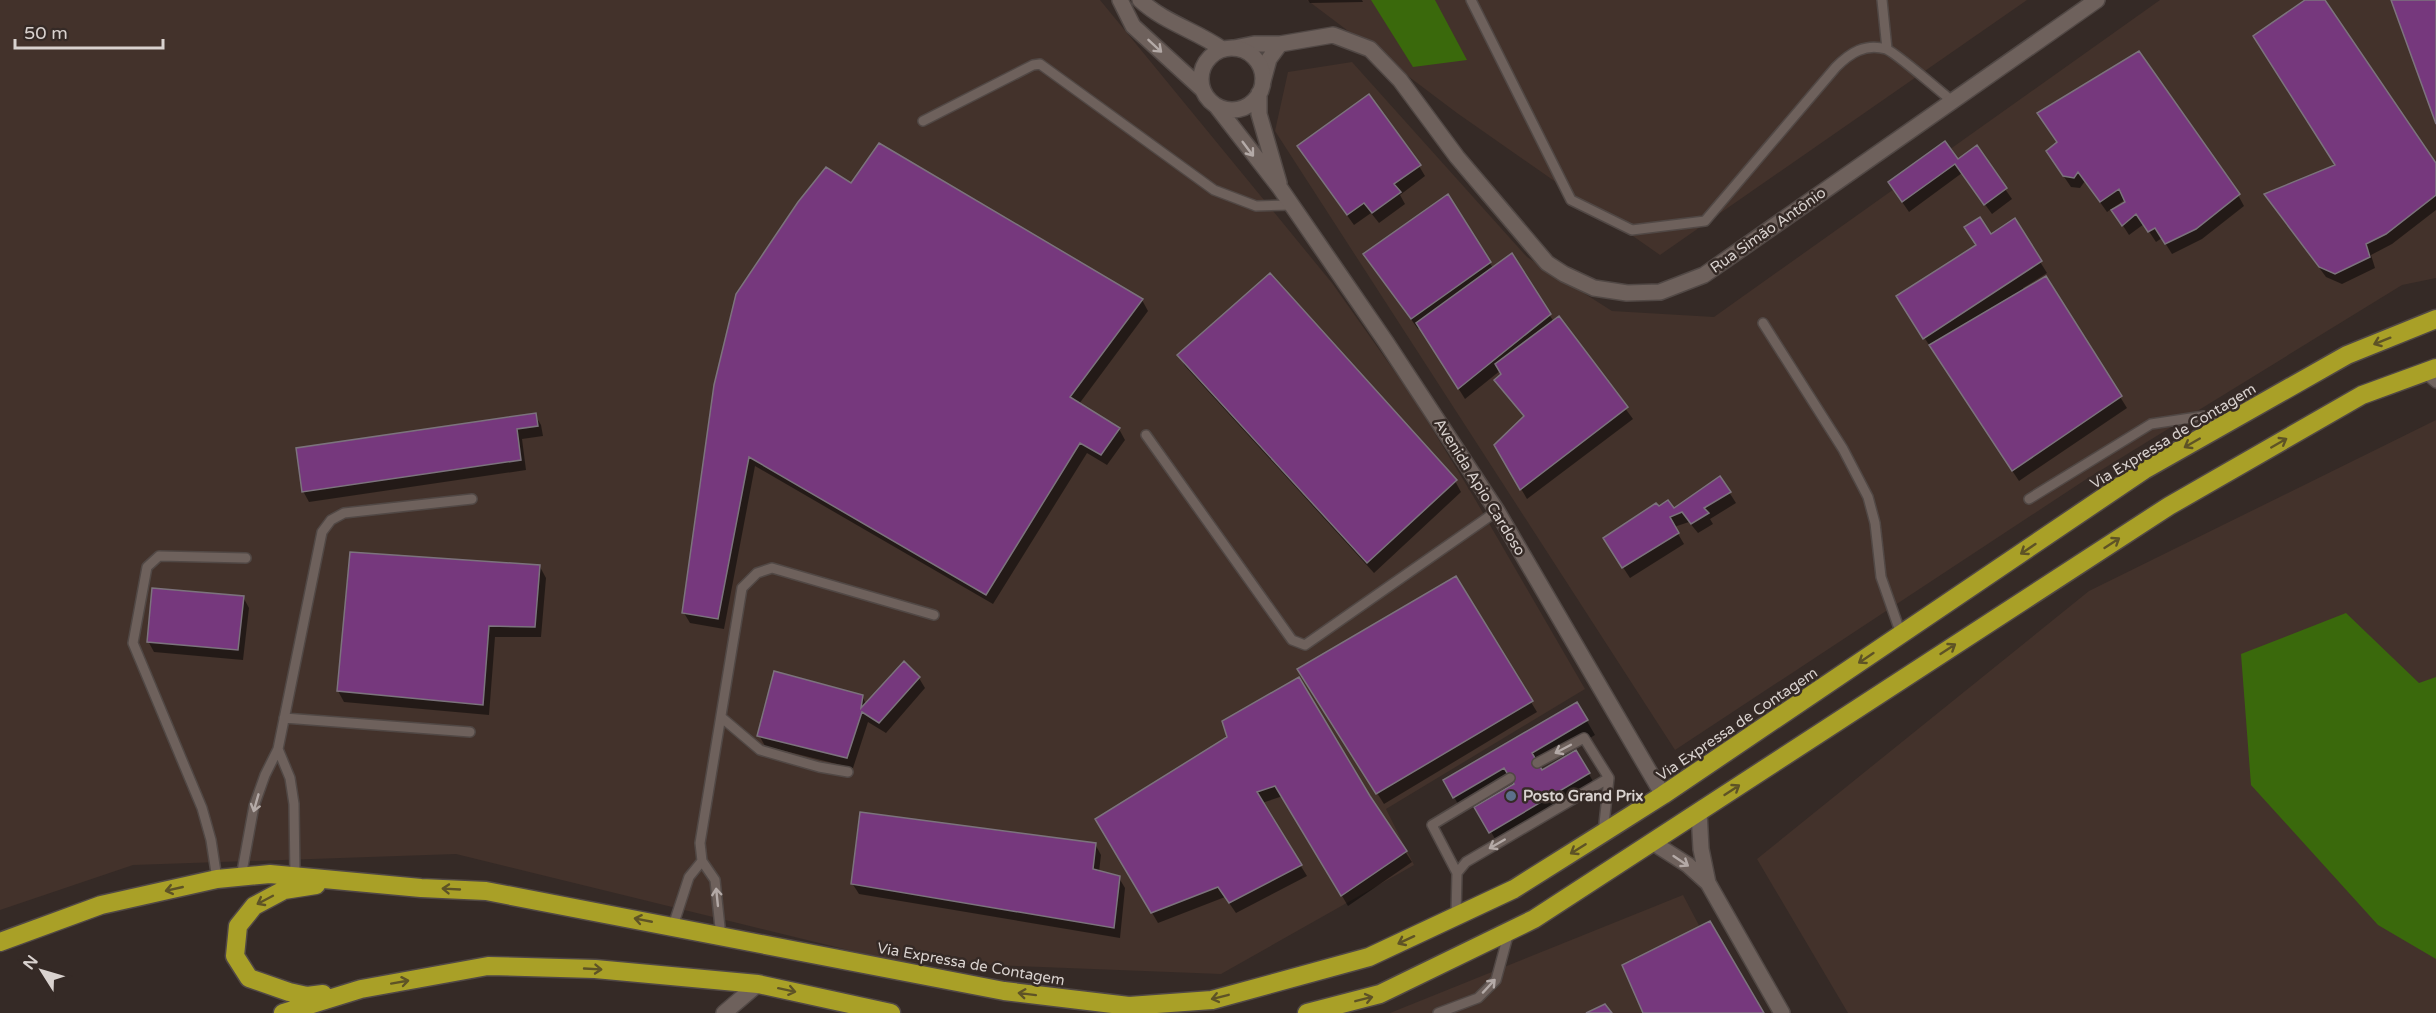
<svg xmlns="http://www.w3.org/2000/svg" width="2436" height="1013" viewBox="0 0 2436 1013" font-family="'Varela Round',sans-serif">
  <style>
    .built { fill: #43322b }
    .forest { fill: #3a690c }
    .shadow { fill: #0007 }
    .building { fill: #76387d; stroke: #7c737d; stroke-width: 1.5 }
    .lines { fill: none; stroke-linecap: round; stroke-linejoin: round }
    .lane-casing { stroke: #514845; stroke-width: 12 }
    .street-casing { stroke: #514845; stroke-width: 18 }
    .secondary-casing { stroke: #514845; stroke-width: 18 }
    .highway-casing { stroke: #514845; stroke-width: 21 }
    .lane { stroke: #6e615c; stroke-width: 9 }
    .street { stroke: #6e615c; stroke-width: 15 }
    .secondary { stroke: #6e615c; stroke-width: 15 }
    .highway { stroke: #a9a027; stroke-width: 18 }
    .oneway { stroke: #b4aaa7 }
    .oneway2 { stroke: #5e5326 }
    .service-dot { fill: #5c6f8a; stroke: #352a26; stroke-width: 2 }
    .labels { text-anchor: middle; stroke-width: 5; stroke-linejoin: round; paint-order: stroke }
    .street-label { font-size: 15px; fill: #d9d2cf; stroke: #352a26 }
    .poi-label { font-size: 15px; font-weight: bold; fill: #d9d2cf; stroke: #352a26; text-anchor: start }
  </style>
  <rect width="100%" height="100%" fill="#352a26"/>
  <path class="built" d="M0,0H1100L1332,283L1412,396L1472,494L1585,689L1386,809L1414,865L1221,974L893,961L456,854L133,865L0,910Z
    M1307,0H2027L1660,255L1457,113Z
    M2160,0H2436V278L2402,285L2085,480L1675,750L1275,131L1288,72L1352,62L1527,257L1612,311L1714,317Z
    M2436,420V1013H1848L1757,859L2089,591Z
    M1683,895L1745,1013H1390Z"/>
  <path class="forest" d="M1371,0H1435L1467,60L1413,67Z
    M2346,613L2419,683L2436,677V959L2378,925L2251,785L2241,654Z"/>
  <path class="shadow" d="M1308,0H1362L1363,2L1310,3Z
    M2308,0H2324L2436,166V210L2392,244L2371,255L2375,268L2342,284L2326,277L2266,195L2337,166Z
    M880,145L1142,300L1148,311L1079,404L1119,429L1125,440L1107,465L1087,453L993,604L755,466L724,629L690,623L684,613L852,185Z
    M1976,147L2012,199L1992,214L1962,173L1909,212L1896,193L1958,161Z
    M1305,157L1419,166L1425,176L1400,195L1405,204L1379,223L1371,213L1354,225Z
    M2054,162L2238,195L2244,206L2202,239L2172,254L2162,238L2156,242L2144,224L2129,235L2120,221L2127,203L2126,199L2107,212L2085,181L2080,188L2071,187Z
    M1448,196L1493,268L1511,255L1554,322L1559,318L1633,419L1527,499L1495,445L1525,418L1496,380L1503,375L1501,370L1465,399L1420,327L1418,329L1365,255Z
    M2014,220L2047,273L2023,288L2024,291L2046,278L2127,408L2019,481L1904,307L1990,236Z
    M1179,356L1455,481L1461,492L1374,573L1185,366Z
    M535,415L541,425L543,436L522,439L526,470L309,502L303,491Z
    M1720,478L1736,503L1710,519L1713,524L1698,533L1689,522L1674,527L1684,544L1630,578L1611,549L1659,507L1674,510Z
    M540,567L546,578L541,637H495L489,715L344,702L338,691Z
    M1456,578L1537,712L1384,804L1305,680Z
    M243,597L249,608L243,660L154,652L148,641Z
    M919,678L925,688L886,733L868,722L853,768L765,746L759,735L862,696L866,704Z
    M1577,704L1595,735L1539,768L1541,772L1576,752L1597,788L1499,846L1477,807L1515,784L1513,781L1462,811L1445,781Z
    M1229,738L1369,797L1412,862L1348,906L1283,796L1262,803L1307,876L1236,913L1225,897L1158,923L1097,819Z
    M1095,844L1101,855L1099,872L1119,878L1125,888L1120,938L859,894L852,883Z"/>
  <path class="building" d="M2305,0H2325L2436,163V195L2386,234L2366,244L2370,257L2335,274L2319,267L2264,194L2335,165L2253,36Z
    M2391,0H2436V124Z
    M2139,51L2240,194L2196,229L2165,244L2155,228L2148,232L2136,214L2122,226L2111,210L2125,202L2119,189L2100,202L2078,172L2074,178L2063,176L2046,151L2057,142L2037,113Z
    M1369,94L1421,165L1394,184L1401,192L1372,213L1364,203L1347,215L1297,146Z
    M1945,141L1958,159L1977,145L2007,188L1984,205L1955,164L1902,202L1888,182Z
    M879,143L1143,299L1070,397L1120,428L1101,455L1080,443L986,595L749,457L718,619L682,613L714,385L736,294L798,202L826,167L851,183Z
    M1448,194L1491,262L1411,319L1363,254Z
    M1980,217L1991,234L2015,218L2042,261L1923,339L1896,296L1976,245L1964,227Z
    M1512,253L1551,314L1458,389L1416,323Z
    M1270,273L1457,480L1367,563L1177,355Z
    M2046,276L2122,396L2012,471L1929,345Z
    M1559,316L1628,407L1520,490L1494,445L1524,416L1494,380L1501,374L1495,364Z
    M536,413L538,426L517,429L521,460L302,492L296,448Z
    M1720,476L1731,492L1704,508L1709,513L1691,524L1682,512L1670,517L1679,533L1622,568L1603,538L1656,503L1659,506L1668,500L1674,508Z
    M350,552L540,565L535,627L489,626L483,705L337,691Z
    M1456,576L1533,701L1376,794L1297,669Z
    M152,588L244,596L238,650L147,642Z
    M904,661L920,677L879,723L862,712L847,758L757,736L774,671L863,695L861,708Z
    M1299,677L1370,796L1407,851L1341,896L1275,786L1257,792L1302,865L1229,903L1218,887L1151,913L1095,819L1227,737L1222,721Z
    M1577,702L1588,720L1532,753L1542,770L1576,750L1590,773L1489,833L1474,807L1514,784L1504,768L1453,798L1443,780Z
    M860,812L1096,843L1093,869L1120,876L1114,928L851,884Z
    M1710,921L1764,1013H1643L1622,965Z
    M1605,1004L1612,1013H1586Z"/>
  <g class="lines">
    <g class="lane-casing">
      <path id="lane" d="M1471,0L1571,200L1632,230L1705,221L1836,67C1850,53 1865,43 1886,49C1895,52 1941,92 1952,101
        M1882,0L1887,49
        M923,121L1033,65L1040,64L1214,190L1256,206L1292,205
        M1763,323L1843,449L1868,497L1875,523L1881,577L1901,634
        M2423,372L2436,383
        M1146,435L1292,640L1305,645L1497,511
        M2029,499L2151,424L2204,416L2223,425
        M721,717L760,750L819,767L848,772
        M284,718L470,732
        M278,749L290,778L294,804L295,876
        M1537,763L1584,738L1609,778
        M1457,873L1432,825L1510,778
        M241,877L254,806L265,775L278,749L322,532L331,520L344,513L472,499
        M217,879L211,840L202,808L133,643L147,567L159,556L246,558
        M1456,916L1457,873L1466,862L1609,778L1603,833
        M673,926L689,877L702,861
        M721,937L715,880L702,861L700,843L742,588L757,573L772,568L934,615
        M1438,1013L1478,998L1496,980L1509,932"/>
    </g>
    <g class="street-casing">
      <path id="street" d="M1234,48L1254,44H1280L1333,35L1370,49L1400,80L1457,157L1547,263L1564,274L1594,288L1627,293L1660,292L1704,275L2097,0
        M1263,81L1269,59L1280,44
        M724,1013L758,984"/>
    </g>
    <g class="secondary-casing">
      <path id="secondary" d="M1120,0L1133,26L1202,89
        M1140,0C1165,23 1195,30 1222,49
        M1201 79a31 31 0 1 1 62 0a31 31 0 1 1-62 0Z
        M1259,93V114L1279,183
        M1217,107L1280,188L1386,342L1497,511L1663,795
        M1699,812L1701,849L1708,883L1782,1013
        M1652,842L1688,865L1708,883"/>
    </g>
    <g class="highway-casing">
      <path id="highway" d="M316,885L284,890L254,906L238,926L235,956L249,978L289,992L307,996L323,994
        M0,942L101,905L217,879L270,874L421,888L486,891L1004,991L1129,1006L1212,1000L1369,957L1514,889L1603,833L1663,795L2144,470L2347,355L2436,319
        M283,1013L361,989L488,966L595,969L758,984L891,1013
        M1307,1013L1380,994L1534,919L2169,506L2362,395L2436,368"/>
    </g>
    <use href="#lane" class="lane"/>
    <use href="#street" class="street"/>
    <use href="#secondary" class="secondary"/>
    <use href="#highway" class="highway"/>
  </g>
  <defs><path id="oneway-shaft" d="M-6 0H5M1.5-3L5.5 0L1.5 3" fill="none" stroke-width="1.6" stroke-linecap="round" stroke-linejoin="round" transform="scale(1.5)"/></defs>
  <g class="oneway">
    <use href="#oneway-shaft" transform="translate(1155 46) rotate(43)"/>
    <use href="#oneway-shaft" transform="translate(1248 149) rotate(53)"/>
    <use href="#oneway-shaft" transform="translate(1563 749) rotate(152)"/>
    <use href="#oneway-shaft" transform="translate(256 803) rotate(106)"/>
    <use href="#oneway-shaft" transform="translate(1497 844) rotate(150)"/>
    <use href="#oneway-shaft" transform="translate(1681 861) rotate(34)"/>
    <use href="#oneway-shaft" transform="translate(717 897) rotate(-96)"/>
    <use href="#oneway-shaft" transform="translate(1489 986) rotate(-47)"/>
  </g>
  <g class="oneway2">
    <use href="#oneway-shaft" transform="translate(2382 341) rotate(158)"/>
    <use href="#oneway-shaft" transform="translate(2192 443) rotate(150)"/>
    <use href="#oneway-shaft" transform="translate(2279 443) rotate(-30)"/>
    <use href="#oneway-shaft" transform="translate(2112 543) rotate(-33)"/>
    <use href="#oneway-shaft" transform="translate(2028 549) rotate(146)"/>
    <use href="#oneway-shaft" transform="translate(1948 649) rotate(-33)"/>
    <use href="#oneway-shaft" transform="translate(1866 658) rotate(146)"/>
    <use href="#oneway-shaft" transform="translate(1732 790) rotate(-33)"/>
    <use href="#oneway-shaft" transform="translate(1578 849) rotate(148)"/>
    <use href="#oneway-shaft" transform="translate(174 889) rotate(167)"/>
    <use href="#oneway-shaft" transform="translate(451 889) rotate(-177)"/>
    <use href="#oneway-shaft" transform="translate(265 900) rotate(152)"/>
    <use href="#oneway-shaft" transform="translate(643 920) rotate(-169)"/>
    <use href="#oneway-shaft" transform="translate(1406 940) rotate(155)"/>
    <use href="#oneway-shaft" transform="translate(593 969) rotate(3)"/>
    <use href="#oneway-shaft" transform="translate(400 982) rotate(-10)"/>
    <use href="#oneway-shaft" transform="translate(787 990) rotate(12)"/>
    <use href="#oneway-shaft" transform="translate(1027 994) rotate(-173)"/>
    <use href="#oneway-shaft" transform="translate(1220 997) rotate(166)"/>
    <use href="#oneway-shaft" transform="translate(1364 999) rotate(-14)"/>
  </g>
  <circle class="service-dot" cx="1511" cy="796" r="6"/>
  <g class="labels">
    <g class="street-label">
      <text transform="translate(1768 230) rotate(-35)" y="5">Rua Simão Antônio</text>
      <text transform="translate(2173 436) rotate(-31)" y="5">Via Expressa de Contagem</text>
      <text transform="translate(1480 487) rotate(58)" y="5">Avenida Apio Cardoso</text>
      <text transform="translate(1737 724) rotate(-34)" y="5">Via Expressa de Contagem</text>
      <text transform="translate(971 964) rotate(10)" y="5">Via Expressa de Contagem</text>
    </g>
    <g class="poi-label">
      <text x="1523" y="801">Posto Grand Prix</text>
    </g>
  </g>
  <g transform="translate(42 971) rotate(307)" stroke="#352a26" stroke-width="4.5" paint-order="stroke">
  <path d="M0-4.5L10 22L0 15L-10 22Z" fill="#d9d2cf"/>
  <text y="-9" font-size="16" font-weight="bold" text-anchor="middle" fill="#d9d2cf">N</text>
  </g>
  <path d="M15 39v9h148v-9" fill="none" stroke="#d9d2cf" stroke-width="3"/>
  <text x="24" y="39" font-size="18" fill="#d9d2cf" stroke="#352a26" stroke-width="4.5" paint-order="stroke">50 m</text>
</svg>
